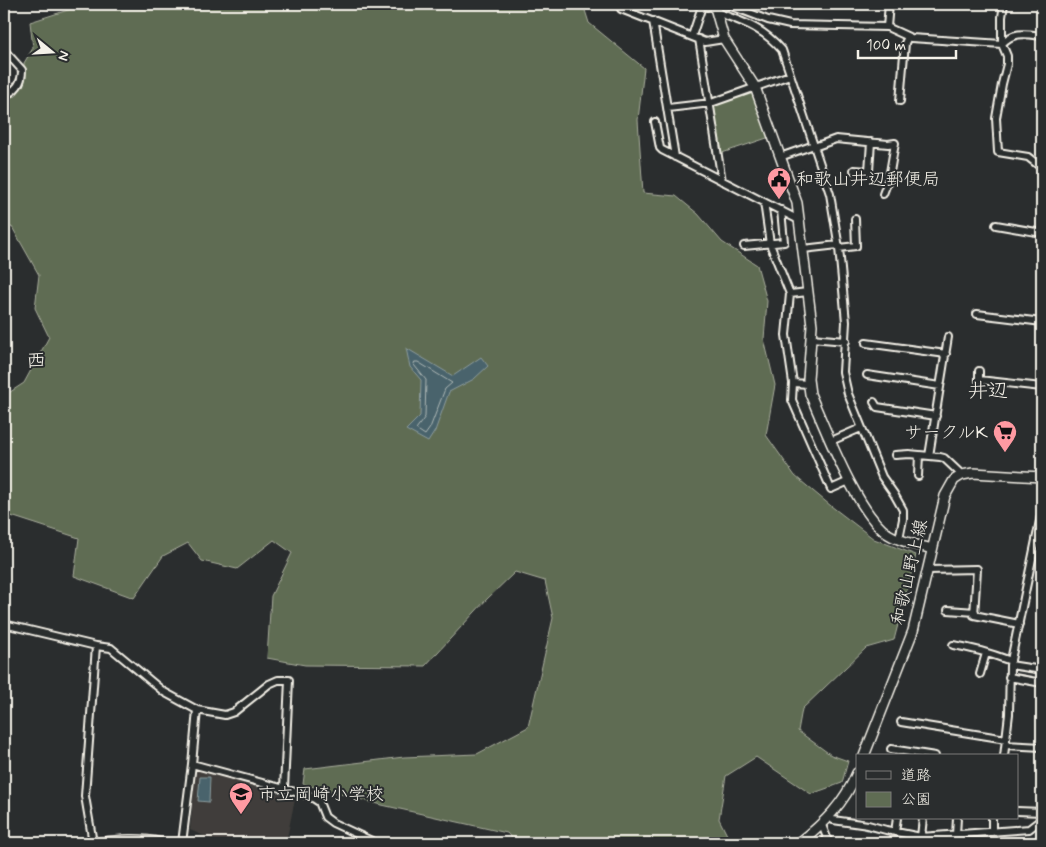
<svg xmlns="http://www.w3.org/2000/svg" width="1046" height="847" viewBox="0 0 1046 847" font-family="Mynerve,'Klee One',sans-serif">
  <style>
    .built { fill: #3f3e3a }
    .green { fill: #5f6c53; stroke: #aaae9e }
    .water { fill: #48636c; stroke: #8d9c9e }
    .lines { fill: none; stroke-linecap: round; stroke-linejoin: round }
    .shore { stroke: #afb8b6; stroke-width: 1 }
    .stream { stroke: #8d9c9e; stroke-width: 2 }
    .street-casing { stroke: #f4f1e8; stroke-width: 10 }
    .secondary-casing { stroke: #f4f1e8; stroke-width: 12 }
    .street { stroke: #2a2d2e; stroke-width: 6 }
    .secondary { stroke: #2a2d2e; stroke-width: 9 }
    .labels { text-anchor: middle; stroke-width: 4; stroke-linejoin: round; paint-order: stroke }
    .poi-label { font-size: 18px; fill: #f4f1e8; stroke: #2a2d2e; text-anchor: start }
    .street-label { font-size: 18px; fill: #f4f1e8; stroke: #2a2d2e }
    .quarter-label { font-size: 20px; fill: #f4f1e8; stroke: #2a2d2e }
  </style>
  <rect width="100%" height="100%" fill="#2a2d2e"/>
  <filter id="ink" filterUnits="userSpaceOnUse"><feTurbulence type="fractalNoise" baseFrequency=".02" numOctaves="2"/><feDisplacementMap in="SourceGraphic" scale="10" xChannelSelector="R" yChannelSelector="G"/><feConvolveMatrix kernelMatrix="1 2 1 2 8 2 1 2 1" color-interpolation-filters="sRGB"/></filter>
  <g filter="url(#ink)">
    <path class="built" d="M195,767L295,799L286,843H221L190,830Z"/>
    <path class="green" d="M87,4H583L589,23L644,68L638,120L643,193L676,196L698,214L722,242L757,265L767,301L764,339L775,385L766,435L795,476L831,506L874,539L916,555L894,640L866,648L802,709L798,731L831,755L848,761L842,783L811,794L756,757L726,776L719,819L731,843H516L507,833L382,805L303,784L305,769L404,757L477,754L528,727L553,618L545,581L515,572L487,599L425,666L305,665L267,658L271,596L292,553L274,540L237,569L202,561L188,543L163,556L134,598L74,576L79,538L5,514L4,512V396L24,383L49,337L35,308L39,275L12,227L4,228V98L16,96L24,82V63L33,48L30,22Z
      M752,91L770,137L722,153L713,106Z"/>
    <path class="water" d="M406,348L453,376L481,357L488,366L474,379L449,392L435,431L428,442L406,430L420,416L421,380L410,367Z
      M200,777H210L209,802L198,801Z"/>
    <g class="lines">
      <path class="shore" d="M415,362H418L452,383L445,389L430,428L425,435L416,429L425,417L426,380L414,365Z"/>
      <path class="stream" d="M864,829L884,833
        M954,838L1004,834
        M925,840L944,839"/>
      <g class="street-casing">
        <path id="street" d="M619,4L621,9L705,42L724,39
          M696,4L707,7L715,6
          M726,4L768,20L790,25L887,27L911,38L1002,44
          M1004,4L1002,17V44L1007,56V64L1002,84L996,118L998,152L1028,157L1042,168
          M716,12C743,22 762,27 782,50L830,194L839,248L846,322L843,372L848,394L882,477L894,494L903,510V519L899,539
          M653,21L675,157
          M887,27L889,4
          M692,36L702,6
          M699,39L722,181
          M1002,44C1013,31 1026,34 1042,36
          M4,50L22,70C22,84 16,90 4,96
          M900,101L905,43L908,37
          M668,108L711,103L790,75
          M655,122L660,148L662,150L799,220
          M814,147L836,139L888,144L895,143L889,178L883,194
          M780,157L814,145
          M854,170L869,171L871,142
          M764,202L770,244L790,294L786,335L793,383L792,400L831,489L849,481
          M996,225L1042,233
          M744,246L784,242L781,210
          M839,248L856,246L855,219
          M803,249L838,245
          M790,294L808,292
          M977,314L1042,322
          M811,338L846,341
          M866,343L946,354
          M979,371V380L1042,387
          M867,375L940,386
          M793,383L809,384
          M874,402L877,407L936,416
          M831,441L861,428
          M895,455L909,454L940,457L944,458L962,475
          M929,456L948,337
          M918,476L919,455
          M928,570L977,569L974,615L1019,624
          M948,610L975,612
          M4,624L96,646L111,648L164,692L197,710L225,715L234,712L269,684L278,680H289L284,789
          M953,645C973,648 992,654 1011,661
          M1010,665L1042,670
          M980,674L986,653
          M1009,677L1042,683
          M901,722L1006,739
          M1006,745L1042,747
          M891,749L935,756
          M1004,756L1009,714L1010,665L1042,511
          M192,764L310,796L319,802L325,817L333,823L376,843
          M1017,811L1042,812
          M830,817L833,820L868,825L886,830L921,837L1029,829L1042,819
          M992,818V832
          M822,825L829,843
          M895,832L897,818
          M950,835V843
          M956,835L957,818
          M921,837L923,818
          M93,843L85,796L96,646
          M182,843L192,764L197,710"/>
      </g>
      <g class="secondary-casing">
        <path id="secondary" d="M714,4L724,39L755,87L797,203L812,325L808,379L810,394C825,428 858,515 888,534C900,542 918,545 932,549
          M864,756L913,631L945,496L954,480L962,475L973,473L1042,477
          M98,843C120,840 140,838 161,843
          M799,843C824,823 844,804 857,773"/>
      </g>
      <use href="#street" class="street"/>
      <use href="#secondary" class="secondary"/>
    </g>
  </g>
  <defs>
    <g id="civic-pin" transform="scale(1.25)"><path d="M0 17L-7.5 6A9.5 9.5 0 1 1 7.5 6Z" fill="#ff9aa2" stroke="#2a2d2e"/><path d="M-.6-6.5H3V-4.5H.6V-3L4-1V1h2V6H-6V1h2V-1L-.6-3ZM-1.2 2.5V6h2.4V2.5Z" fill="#111"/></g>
    <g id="supermarket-pin" transform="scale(1.25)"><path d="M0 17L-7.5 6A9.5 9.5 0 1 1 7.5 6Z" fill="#ff9aa2" stroke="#2a2d2e"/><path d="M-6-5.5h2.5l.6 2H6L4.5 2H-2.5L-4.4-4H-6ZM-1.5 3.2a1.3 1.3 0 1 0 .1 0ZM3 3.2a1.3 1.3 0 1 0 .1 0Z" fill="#111"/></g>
    <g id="school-pin" transform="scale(1.25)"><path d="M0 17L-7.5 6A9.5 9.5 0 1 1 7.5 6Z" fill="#ff9aa2" stroke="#2a2d2e"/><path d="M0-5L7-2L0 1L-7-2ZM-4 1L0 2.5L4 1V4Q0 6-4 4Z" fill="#111"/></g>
  </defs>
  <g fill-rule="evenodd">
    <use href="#civic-pin" x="779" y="179"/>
    <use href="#supermarket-pin" x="1005" y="432"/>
    <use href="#school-pin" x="241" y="794"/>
  </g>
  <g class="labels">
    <g class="poi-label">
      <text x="796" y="185">和歌山井辺郵便局</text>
      <text x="988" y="438" text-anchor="end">サークルK</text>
      <text x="258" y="800">市立岡崎小学校</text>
    </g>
    <g class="street-label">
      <text transform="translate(909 572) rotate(-77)" y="6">和歌山野上線</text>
    </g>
    <g class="quarter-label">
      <text x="36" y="367">西</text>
      <text x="988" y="397">井辺</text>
    </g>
  </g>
  <rect width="1046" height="847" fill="none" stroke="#2a2d2e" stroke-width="20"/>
  <rect x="10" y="10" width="1026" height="827" fill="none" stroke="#f4f1e8" stroke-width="2" filter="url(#ink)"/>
  <rect x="856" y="754" width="162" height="65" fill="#2a2d2e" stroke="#7b7b78"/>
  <rect x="866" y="771" width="25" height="8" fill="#2a2d2e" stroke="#7b7b78"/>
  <text x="901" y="780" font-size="15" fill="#f4f1e8">道路</text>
  <rect x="866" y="792" width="25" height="15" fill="#5f6c53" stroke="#7b7b78"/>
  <text x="901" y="804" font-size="15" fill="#f4f1e8">公園</text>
  <g transform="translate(52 52) rotate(108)" stroke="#2a2d2e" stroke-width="4" paint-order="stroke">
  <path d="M0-4L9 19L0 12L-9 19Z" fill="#f4f1e8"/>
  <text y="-8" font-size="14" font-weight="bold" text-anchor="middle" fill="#f4f1e8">N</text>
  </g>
  <path d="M858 50v8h98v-8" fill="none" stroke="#f4f1e8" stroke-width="2.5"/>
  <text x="866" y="50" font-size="15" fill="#f4f1e8" stroke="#2a2d2e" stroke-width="4" paint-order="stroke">100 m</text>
</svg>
